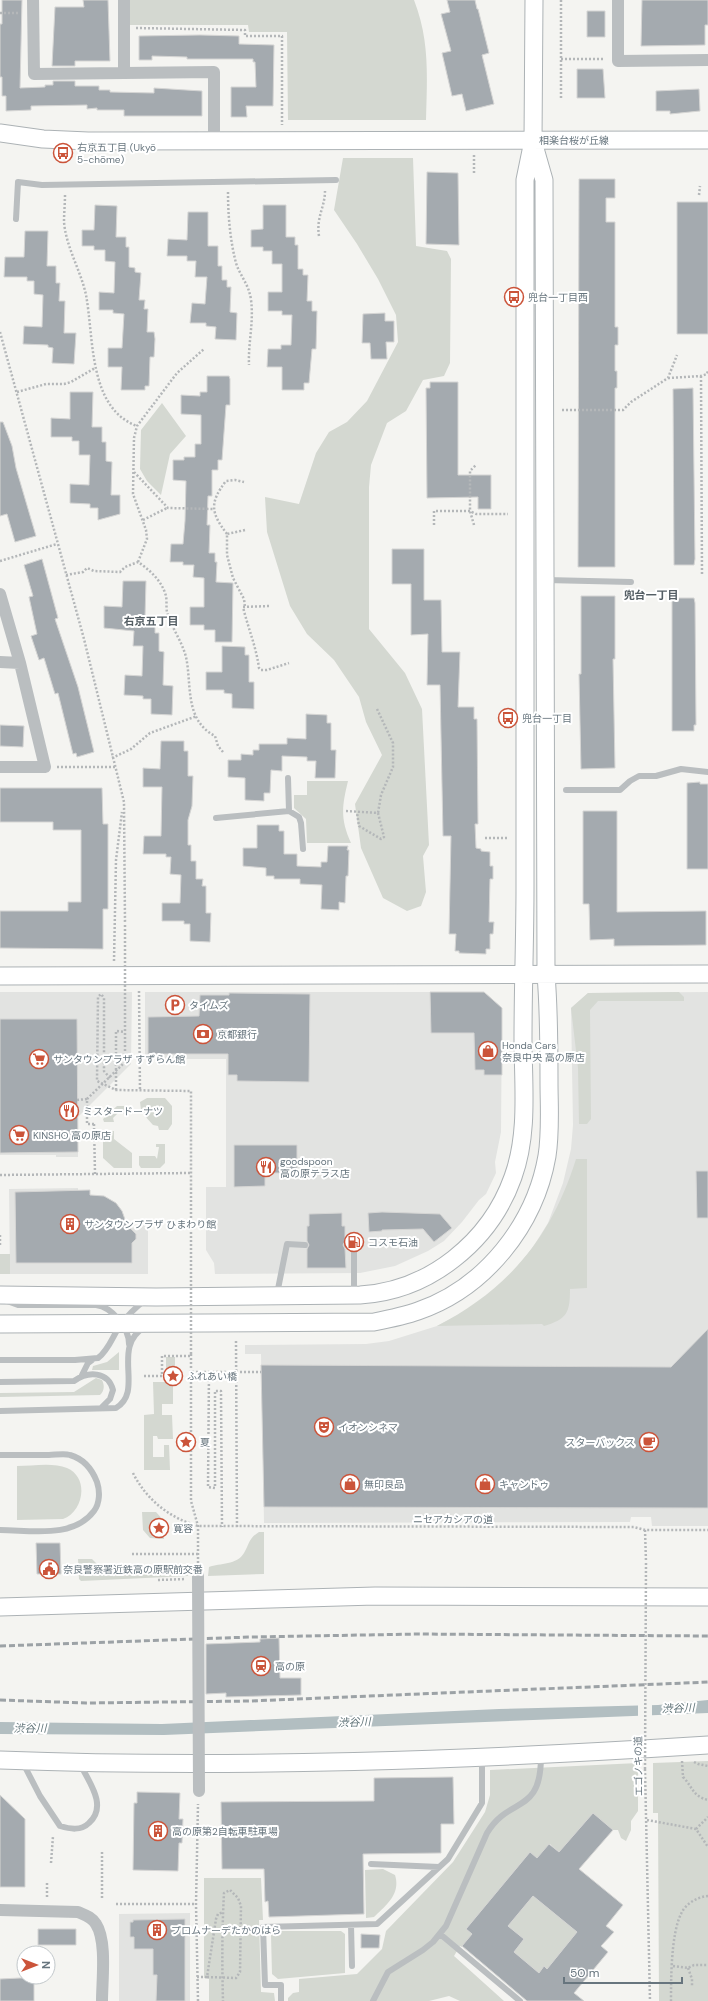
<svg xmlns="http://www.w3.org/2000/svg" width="708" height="2001" viewBox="0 0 708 2001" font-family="'DM Sans','Noto Sans JP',sans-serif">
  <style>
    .built { fill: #e2e3e1 }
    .green { fill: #d4d8d1 }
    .water { fill: #b2bec1 }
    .pier { fill: #f4f4f1 }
    .building { fill: #a4aaaf; stroke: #d5d5d4; fill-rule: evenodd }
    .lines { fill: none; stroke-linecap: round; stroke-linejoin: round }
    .secondary-casing { stroke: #acb2b5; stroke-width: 19 }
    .path { stroke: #b4b7b9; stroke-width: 2.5; stroke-dasharray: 2 2; stroke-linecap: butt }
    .lane { stroke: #babec0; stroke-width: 6 }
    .street { stroke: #babec0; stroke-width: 12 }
    .secondary { stroke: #fff; stroke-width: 17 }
    .rail { stroke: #9ca2a6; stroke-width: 3; stroke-dasharray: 6 3; stroke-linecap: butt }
    .path-bridge { stroke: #b4b7b9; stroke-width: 2.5; stroke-dasharray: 2 2; stroke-linecap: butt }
    .street-bridge { stroke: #babec0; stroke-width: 12 }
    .labels { text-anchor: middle; stroke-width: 4; stroke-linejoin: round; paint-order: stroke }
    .street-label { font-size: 10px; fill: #67757e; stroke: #fff }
    .poi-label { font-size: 10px; fill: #67757e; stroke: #fff; text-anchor: start }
    .neighbourhood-label { font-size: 11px; font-weight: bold; fill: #545e64; stroke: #fff }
    .water-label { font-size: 11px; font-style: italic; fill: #63767b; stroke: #fff }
  </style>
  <rect width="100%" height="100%" fill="#f4f4f1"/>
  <path class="built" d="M0,992H132L131,1064L78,1117V1157H56V1155H0Z
    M145,992H484L502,1008L501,1132L495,1162L496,1173L486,1194L479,1200L462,1222L444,1241L428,1251L395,1266L360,1273L215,1274L214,1263L206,1250V1187H226V1059H145Z
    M708,992V1526H652L651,1517H631L630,1522L264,1523L261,1354H245V1345L366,1344L389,1341L437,1326L462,1313L485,1298L513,1272L533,1247L548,1223L563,1183L571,1149L573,1125L571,1008L588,993Z
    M78,1188V1191L90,1190V1195L106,1197L116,1203L124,1216L125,1228L139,1227L148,1223V1274H10L9,1189Z
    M190,1913V2001H119V1914Z"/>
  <path class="green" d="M129,0H414C430,41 427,77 426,120H288L287,32H249L248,25H129Z
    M343,158H413L416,246L447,251L451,259L450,363L444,376L423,380L406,411L387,423L371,465L369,487V629L405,673L422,709L429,845L423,856L426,892L421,906L407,911L383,898L361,848L355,804L382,755L366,722L359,697L334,660L307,634L290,606L267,532L265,497L299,504L316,453L329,432L347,422L367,401L398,342L396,315L378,279L357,244L334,210Z
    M162,403L186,436L170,454L161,495L147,481L140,469L141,430Z
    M307,781H348C342,806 340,819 351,843H307L306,819L294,808V795H307Z
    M679,992L684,997V1001H598L590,1010L591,1119L587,1124H579L578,1068L571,1008L588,993Z
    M147,1098H165L172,1106V1124L168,1130H159L158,1126L153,1125L144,1115V1111L141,1110L140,1102Z
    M117,1106H125V1114L119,1112L113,1118L114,1122H104L103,1119Z
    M103,1131H114V1139L132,1153V1168H114L103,1158Z
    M156,1144H165V1163L160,1168H141L139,1165V1156H155L157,1159L159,1147H156Z
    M576,1159H587V1288L570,1289C570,1313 567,1319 544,1326L542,1324L437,1326C509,1289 552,1236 576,1159Z
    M0,1254H10V1274H0Z
    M119,1352V1370H92L93,1366L107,1362Z
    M166,1357H175V1368H170V1383H173V1404H162V1415H172L173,1439H158L157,1436H153V1457H164V1445H169L170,1470H144V1415L154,1414L153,1382H166Z
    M96,1378L102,1380C105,1386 104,1391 100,1395L0,1397V1393L74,1392Z
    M17,1466C32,1466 53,1462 67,1468C90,1478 83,1512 63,1519L17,1520Z
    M142,1512H156L164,1521V1539L150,1538L143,1530Z
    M259,1532H264V1574L208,1576L209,1567C220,1563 237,1565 244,1553C250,1543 248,1539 259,1532Z
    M78,1559H92L97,1564L182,1567L186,1569L188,1576L81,1581L79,1579Z
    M708,1761V2001H659L658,1813H653V1763Z
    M638,1763V1811L631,1821V1830L626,1841L621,1838L618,1830H613L593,1813L559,1852L550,1844L537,1858L530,1852L466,1929L472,1934L462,1947L460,1946L454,1956L504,2001H460L449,1996L429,2001H288V1998L293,1993L299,1992V1979L357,1974L382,1949L386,1931L453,1862L485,1812L490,1795V1770Z
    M383,1869L395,1875C401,1894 386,1905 374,1917L366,1918L365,1870Z
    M204,1878H261L263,1920H259L261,1992L274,1993L275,2001H209V1979L204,1978Z
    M533,1896L577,1932L547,1969L544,1967L539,1973L514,1952L524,1939L508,1926Z
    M274,1931H341L345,1934V1973L278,1979L272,1974L271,1935Z"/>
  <path class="water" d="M708,1700V1713L164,1735L0,1734V1722L162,1724L499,1709L658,1705Z"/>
  <path class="pier" d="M638,1703H652V1717H638Z"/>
  <path class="building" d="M2,0H22L20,88L45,87V85H53V81H75V86H99V90H110V92L154,93V88L202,91V116H124V110H97V108L87,109V105L31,106V110L6,111V96H2V77H0V24H2Z
    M83,0H108L110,61H75V66H52L55,7H84Z
    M447,0H475L477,9H478L489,53L482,55L494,104L466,111L462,94L452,96L442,53L451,51L441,14L450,12Z
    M642,0H708V25H705V45L641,46Z
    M587,11H605V37H587Z
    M200,35L239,36V44L274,45L273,106H246L247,117H231V87H256L255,62H253V59H187V57L152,56V60H139V36Z
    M577,69H603L605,98H577Z
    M699,89L700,111L670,114V111H656V91Z
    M427,172L458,173L459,245L426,244Z
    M579,179H615V198H606V222H615V327H618V345H615V371H617V388H615V567H578Z
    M677,202H708V334H677Z
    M95,205L117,206L116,237H126V247H129V267L135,268V272L141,273L139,300H145L144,309H148L147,332H154L155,339L154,357H150L149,386H145V390H121L122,367H108V348H122L124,314L113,313V310H99V292L114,293L115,262L105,261V250H94V246H82V230H94Z
    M263,205H286V237H295V245H298V269H303V275H308L307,301H312V311H317L316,349H312L309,383H304V390H282V367H267L268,349H281V345H291L292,315H282V311H268V292H282V264H272V251H263V247H251V230L263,229Z
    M188,212H208V246H218V266H222V280H227V287H231L230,312L237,313L236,340L215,339L216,327L206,326V323H190L192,303L205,304L207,277H195L196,261H187V256H167L168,239L187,240Z
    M25,231H48L47,266H56V283H60L59,301H65L64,333H76L74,364L52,363L53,348L48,347V345L23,344L24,326L42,327L43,295L34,294V281H27V277H4L5,257H24Z
    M385,313V321H394V342H386L387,359H371L370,343H362L363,314Z
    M207,376H229L230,379V405H226L222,460H218V470H212V496H208L207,525H210L209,553H215V562H217L216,582L233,583L232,642H215V630H204V625H190V607H204V578L193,577L194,565H183V562H170L171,544H183L185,521L186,481L173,480V460H184V457H195V444H201V415L181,414V395L200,396V392H207Z
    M430,382H458V475H491V509H478V497L427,498L426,388H430Z
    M693,388L695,559L694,565H674L673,389Z
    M70,392H93L92,427H102V442H106V461L112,462L111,495H120V514L98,520V508H90V504L70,503V484L89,485L90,455H79V441H72V437H51V418L70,419Z
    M0,422H3L12,446L16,468L36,536L15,542L7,514L0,516Z
    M392,549H424V600H441L442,652H460L458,707H474V719H477L478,824H475L476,848L481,849V851L490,852V866H493V879H490L489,922H494L493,934H490V949H486V954L459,953V951H455L456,934H449L451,836H443L440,685H427L428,634L411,635V584H392Z
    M42,559L58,618L55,619L78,687L94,752L77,757L76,753L73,754L58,693L55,694L44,658L39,660L31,636L37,634L29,597L33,596L24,565Z
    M123,581H146L145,617H155V633H159V651L164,652L163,685L173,686L172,715L151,714V699H143V696L124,695L125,675L142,676L143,646H133L134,631L104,628V606L122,607Z
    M581,596H615V659H613L615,768L581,769L579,674H581Z
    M672,598H694L695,603L696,725H694V731H672Z
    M222,646L245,647V655H249V682H254V709L232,708V694L224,693V690H206V672H222Z
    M306,714L327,715V723H331V750H336L335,778H315L316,761H307V757L282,756V771L271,770L270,793H264V801L245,800V778L228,777V760H241V754L253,755V750H259V744H287V738L306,739Z
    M0,725L24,726L23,747L0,746Z
    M161,741H184V751H188V776H193L192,806L188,820V845H191V861H196V879H203L202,886H206V913H211L210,942L190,941V924H184V921H162V903H180L181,875L170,874L171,857H166V854H143L144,836H161L162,787H143V768L160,769Z
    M700,782V784H708V869H687V783Z
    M0,788H102L103,824H108V909H103V949L0,948V911H68V902H81V830H53V822H0Z
    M583,811H617V912L706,911V945L614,946V939L590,940L589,904H583Z
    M257,825H279V831H284V854H297V866L321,867V862H327L328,846H348L347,850H349L348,876H346L345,903L339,902V910L321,909L322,885L300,884V879H274V876H266V868L243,866V848H257Z
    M430,992H484L502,1008V1075H484V1070H475L474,1033H431Z
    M229,993L310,994L309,1082L237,1081V1075H228V1054H148V1017L199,1016L200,995H229Z
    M0,1019H77L78,1152L0,1153Z
    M234,1145H297V1173H265V1186L234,1187Z
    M696,1171H708V1218H697Z
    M90,1190V1195L104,1196L116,1203L122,1211L128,1228H130L136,1234V1239L132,1243V1263H16L15,1192Z
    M382,1212L440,1214L452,1228L434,1242L423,1229L382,1230V1231L369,1232L368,1213Z
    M342,1213V1226H345V1241L343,1245L345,1249L346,1268H307V1249L309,1245L307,1241V1226H309V1214Z
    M708,1329V1508L264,1507L261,1365L671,1367Z
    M36,1543H60L61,1574H37Z
    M279,1638L280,1678H301V1695L226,1697V1693L206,1694V1644L260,1642V1639Z
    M453,1777L454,1824H441V1853L363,1854L364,1914L269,1917L268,1901L265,1902L264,1869H222L221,1802L374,1801V1778Z
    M137,1792L180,1793L179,1819H183L182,1843H179L178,1871L133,1870L134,1803H137Z
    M0,1795L25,1819V1887H0Z
    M593,1813L613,1830L579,1869L623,1905L606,1926L614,1932L601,1946L608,1952L574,1993L584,2001H527L462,1946L472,1934L466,1929L530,1852L537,1858L549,1844L559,1852ZM533,1896L577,1932L547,1969L544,1966L539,1973L514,1952L524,1939L508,1926Z
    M185,1919V2001H156L157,1975H153V1949H134V1937H130V1922H133V1920Z
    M38,1929H76V1945H38Z
    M361,1934L380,1935L379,1948H361Z
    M20,1978H34V2001H0V1979Z"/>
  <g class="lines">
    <g class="secondary-casing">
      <path id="secondary" d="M0,133L43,139L88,141L708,140
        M0,976L708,974
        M0,1295L156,1297L360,1295C429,1291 490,1242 513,1177C529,1133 523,1084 523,1039C523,988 525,938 525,887C525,652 524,416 525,180L533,141L534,0
        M0,1324L374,1322C389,1319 404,1316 418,1311C485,1288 535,1225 547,1156C551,1131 549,1106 549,1081C549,1045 549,1010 546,975L544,180L534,145
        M0,1607L375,1596L708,1597
        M0,1760C236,1769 473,1760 708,1745"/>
    </g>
    <path class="path" d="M561,0V98
      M0,13H20
      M136,28L245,30V36H282V125
      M561,59H604
      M474,155V175
      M228,192C228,215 230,240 236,263C240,276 249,284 251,300C254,322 248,343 249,365
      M65,195C65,204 64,213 64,222C66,247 81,271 86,295C94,337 88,408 137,426
      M699,195L700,186
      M319,236C316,217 325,207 325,191
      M0,332L84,639L124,802L125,923
      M701,376L702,575
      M668,378L701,376L707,374L708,371
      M17,392L46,384H64L71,382L95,368
      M562,410H623L631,402L668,378L677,355
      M134,472L168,508L213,509
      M143,520L167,508
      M434,525V511H470L476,514H508
      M474,525L470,511V471L476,465
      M245,530L227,534V555L233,578L244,599L245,607
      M227,534C211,513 209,503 226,481L235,480L244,482
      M0,561L57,544
      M138,562L147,539L146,530L133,494L134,438L137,426L177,373L204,349
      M66,575L83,572L87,568L94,571L120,572L125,567L138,562C150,570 162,581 166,596C167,601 166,607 167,612C171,627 182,641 186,657C192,684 184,720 215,736L218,746L223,752
      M269,606L243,607C248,628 256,646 259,668L261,670H267L289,663
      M377,709L393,743V767L381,795L378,813
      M112,758L131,749L150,733L197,716
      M57,767H115
      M346,811L378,813L384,837L381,839L359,826L357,813
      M485,838H509
      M114,961L116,860L122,812
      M139,991L140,1091
      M110,1078L104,1071V998L101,994L98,997L97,1081L116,1090L191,1091V1188
      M116,1090V1031L125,1032
      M77,1100L87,1099
      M94,1124L95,1174
      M0,1175L191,1173
      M0,1235V1246
      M236,1341L237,1527
      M191,1354V1501L198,1526V1564
      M192,1372H220
      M209,1372L208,1487L215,1488V1391H221L222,1527
      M144,1376H162V1356H191
      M133,1473C146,1499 169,1518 198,1526L634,1527L645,1530H708
      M645,1530L646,1562
      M132,1554H198
      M158,1580L186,1579
      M682,1761L683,1777C693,1787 692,1796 708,1800
      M694,1762L698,1764L708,1766
      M645,1769L650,2001
      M647,1820L696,1829L708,1847
      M696,1829L708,1817
      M102,1852V1898
      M51,1863L53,1836
      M47,1897V1882
      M116,1904H196
      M673,1966L688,1968L694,1965H708
      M688,1968L692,1979V1987
      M197,1977H207L216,1919L218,1914L223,1912
      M207,1977L236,1978L240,1972L241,1906L238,1898L230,1890L224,1893C222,1929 222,1965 223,2001
      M198,2001L196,1904L198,1804
      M671,2001C671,1979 671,1934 681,1914C685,1904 697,1897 708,1896"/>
    <path class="lane" d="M16,219L18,182L42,185L336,180
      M546,580L631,582
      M288,778L289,811
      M566,790H620L630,781L639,776H656L681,769L708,772
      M216,818L289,811L299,817L301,823L303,849
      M347,1245H354V1295
      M277,1294L287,1244L305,1245
      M7,1301L18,1305H96C112,1307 129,1328 129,1344
      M0,1360H75L98,1358C109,1350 113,1335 121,1324C128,1315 135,1308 144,1301
      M82,1375L88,1363L92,1360
      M0,1382L74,1381C88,1371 108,1371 113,1390L110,1399L101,1408
      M0,1411L116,1408C145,1391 110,1347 145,1327
      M0,1455C16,1455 33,1455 49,1455C55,1455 64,1453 70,1455C84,1459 92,1469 97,1482C100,1491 100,1503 94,1511C73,1539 31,1530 0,1530
      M23,1763L40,1796L60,1826C70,1829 81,1831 89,1823C108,1806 89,1782 80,1764
      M371,1864L439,1867
      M351,1925L352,1966
      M440,1934L520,2001
      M281,2001V1985H265L263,1927L377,1924L448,1859L482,1803V1758
      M373,2001L388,1972L423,1950L433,1942L446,1926L487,1833C510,1795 541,1816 541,1756"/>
    <path class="street" d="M33,0L34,74L214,72V140
      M124,0V73
      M618,0V61L708,60
      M0,594L20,663L45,767H0
      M0,662L20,663
      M0,1910L78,1912C85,1915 92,1917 96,1924C107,1941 102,1980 102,2001"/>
    <use href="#secondary" class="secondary"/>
    <path class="rail" d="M0,1646L251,1637L419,1634L708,1636
      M0,1700L86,1703L251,1701L708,1682"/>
    <path class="path-bridge" d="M94,1124H87V1099L125,1062V923
      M191,1354V1188
      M220,1372H261
      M645,1769L646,1562"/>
    <path class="street-bridge" d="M198,1576L199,1791"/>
  </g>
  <defs>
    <g id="bus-ring" transform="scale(1)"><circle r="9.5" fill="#fff" stroke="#cb543a" stroke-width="1.5"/><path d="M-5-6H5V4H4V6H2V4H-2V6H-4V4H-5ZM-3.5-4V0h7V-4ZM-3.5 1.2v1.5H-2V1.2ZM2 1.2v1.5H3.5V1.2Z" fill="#cb543a"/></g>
    <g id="parking-ring" transform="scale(1)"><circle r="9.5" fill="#fff" stroke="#cb543a" stroke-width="1.5"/><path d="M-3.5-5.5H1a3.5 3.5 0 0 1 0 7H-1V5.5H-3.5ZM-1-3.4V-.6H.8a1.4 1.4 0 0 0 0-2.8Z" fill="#cb543a"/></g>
    <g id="bank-ring" transform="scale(1)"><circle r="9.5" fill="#fff" stroke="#cb543a" stroke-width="1.5"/><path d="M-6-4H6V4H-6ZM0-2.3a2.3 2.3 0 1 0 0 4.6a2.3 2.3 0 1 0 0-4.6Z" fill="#cb543a"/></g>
    <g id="shop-ring" transform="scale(1)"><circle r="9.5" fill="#fff" stroke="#cb543a" stroke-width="1.5"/><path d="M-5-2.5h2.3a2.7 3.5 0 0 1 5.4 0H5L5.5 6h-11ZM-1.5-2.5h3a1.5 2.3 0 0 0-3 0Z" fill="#cb543a"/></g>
    <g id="supermarket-ring" transform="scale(1)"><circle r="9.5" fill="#fff" stroke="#cb543a" stroke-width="1.5"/><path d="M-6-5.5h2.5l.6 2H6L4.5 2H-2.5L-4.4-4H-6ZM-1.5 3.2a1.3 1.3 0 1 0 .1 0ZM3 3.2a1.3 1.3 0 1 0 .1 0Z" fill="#cb543a"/></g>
    <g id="restaurant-ring" transform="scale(1)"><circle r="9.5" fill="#fff" stroke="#cb543a" stroke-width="1.5"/><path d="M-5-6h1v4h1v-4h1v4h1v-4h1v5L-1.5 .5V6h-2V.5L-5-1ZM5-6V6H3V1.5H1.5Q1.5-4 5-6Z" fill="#cb543a"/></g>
    <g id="building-ring" transform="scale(1)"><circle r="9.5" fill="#fff" stroke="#cb543a" stroke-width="1.5"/><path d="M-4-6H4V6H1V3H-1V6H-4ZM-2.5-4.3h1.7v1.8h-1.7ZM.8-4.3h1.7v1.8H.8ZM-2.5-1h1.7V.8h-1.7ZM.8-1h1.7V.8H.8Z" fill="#cb543a"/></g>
    <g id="fuel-ring" transform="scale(1)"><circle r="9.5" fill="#fff" stroke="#cb543a" stroke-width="1.5"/><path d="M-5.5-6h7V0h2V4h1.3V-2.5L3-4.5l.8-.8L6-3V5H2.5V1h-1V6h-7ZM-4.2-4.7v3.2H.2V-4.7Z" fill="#cb543a"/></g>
    <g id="sight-ring" transform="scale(1)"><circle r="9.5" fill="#fff" stroke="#cb543a" stroke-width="1.5"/><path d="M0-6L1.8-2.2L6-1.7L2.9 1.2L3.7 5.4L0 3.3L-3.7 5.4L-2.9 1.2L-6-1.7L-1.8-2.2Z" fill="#cb543a"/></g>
    <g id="theatre-ring" transform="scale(1)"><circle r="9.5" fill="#fff" stroke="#cb543a" stroke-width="1.5"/><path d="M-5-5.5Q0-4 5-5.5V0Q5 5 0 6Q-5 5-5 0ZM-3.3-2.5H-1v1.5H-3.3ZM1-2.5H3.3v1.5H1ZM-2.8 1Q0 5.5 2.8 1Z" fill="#cb543a"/></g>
    <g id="cafe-ring" transform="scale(1)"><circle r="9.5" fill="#fff" stroke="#cb543a" stroke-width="1.5"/><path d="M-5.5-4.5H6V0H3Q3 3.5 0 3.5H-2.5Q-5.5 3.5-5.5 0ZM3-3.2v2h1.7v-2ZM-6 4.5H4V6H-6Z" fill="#cb543a"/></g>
    <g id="civic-ring" transform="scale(1)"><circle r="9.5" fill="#fff" stroke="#cb543a" stroke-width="1.5"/><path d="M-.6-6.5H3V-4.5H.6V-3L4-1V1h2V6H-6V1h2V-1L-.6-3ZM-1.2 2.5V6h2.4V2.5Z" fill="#cb543a"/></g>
    <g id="station-ring" transform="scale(1)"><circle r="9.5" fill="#fff" stroke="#cb543a" stroke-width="1.5"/><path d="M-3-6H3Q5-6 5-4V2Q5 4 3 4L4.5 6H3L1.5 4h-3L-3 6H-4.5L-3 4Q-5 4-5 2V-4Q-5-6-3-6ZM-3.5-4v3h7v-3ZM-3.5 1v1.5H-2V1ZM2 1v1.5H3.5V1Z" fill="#cb543a"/></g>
  </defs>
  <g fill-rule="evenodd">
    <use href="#bus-ring" x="63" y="153"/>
    <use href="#bus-ring" x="514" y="297"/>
    <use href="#bus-ring" x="508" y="718"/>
    <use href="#parking-ring" x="175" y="1005"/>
    <use href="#bank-ring" x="203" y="1034"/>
    <use href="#shop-ring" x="488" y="1051"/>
    <use href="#supermarket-ring" x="39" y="1059"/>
    <use href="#restaurant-ring" x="69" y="1111"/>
    <use href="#supermarket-ring" x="19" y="1135"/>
    <use href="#restaurant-ring" x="266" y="1167"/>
    <use href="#building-ring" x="70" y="1224"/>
    <use href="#fuel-ring" x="354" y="1242"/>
    <use href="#sight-ring" x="173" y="1376"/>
    <use href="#theatre-ring" x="324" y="1427"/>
    <use href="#sight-ring" x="186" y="1442"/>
    <use href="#cafe-ring" x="649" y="1442"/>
    <use href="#shop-ring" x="350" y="1484"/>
    <use href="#shop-ring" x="485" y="1484"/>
    <use href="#sight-ring" x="159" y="1528"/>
    <use href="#civic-ring" x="49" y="1569"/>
    <use href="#station-ring" x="261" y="1666"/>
    <use href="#building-ring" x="158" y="1831"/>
    <use href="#building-ring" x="157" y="1930"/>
  </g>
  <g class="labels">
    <g class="street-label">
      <text x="574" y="144">相楽台桜が丘線</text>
      <text x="453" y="1523">ニセアカシアの道</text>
      <text transform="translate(638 1766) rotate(-91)" y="4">エゴノキの道</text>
    </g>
    <g class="poi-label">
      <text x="77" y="151">右京五丁目 (Ukyō<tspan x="77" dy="12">5-chōme)</tspan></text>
      <text x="528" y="301">兜台一丁目西</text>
      <text x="522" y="722">兜台一丁目</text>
      <text x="189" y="1009">タイムズ</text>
      <text x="217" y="1038">京都銀行</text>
      <text x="502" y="1049">Honda Cars<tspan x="502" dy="12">奈良中央 高の原店</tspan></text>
      <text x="53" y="1063">サンタウンプラザ すずらん館</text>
      <text x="83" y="1115">ミスタードーナツ</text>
      <text x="33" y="1139">KINSHO 高の原店</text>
      <text x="280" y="1165">goodspoon<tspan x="280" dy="12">高の原テラス店</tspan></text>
      <text x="84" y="1228">サンタウンプラザ ひまわり館</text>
      <text x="368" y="1246">コスモ石油</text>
      <text x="187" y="1380">ふれあい橋</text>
      <text x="338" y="1431">イオンシネマ</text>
      <text x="200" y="1446">夏</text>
      <text x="635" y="1446" text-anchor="end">スターバックス</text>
      <text x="364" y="1488">無印良品</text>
      <text x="499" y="1488">キャンドゥ</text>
      <text x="173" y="1532">寛容</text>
      <text x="63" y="1573">奈良警察署近鉄高の原駅前交番</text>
      <text x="275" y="1670">高の原</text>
      <text x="172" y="1835">高の原第2自転車駐車場</text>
      <text x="171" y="1934">プロムナーデたかのはら</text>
    </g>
    <g class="neighbourhood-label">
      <text x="651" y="599">兜台一丁目</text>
      <text x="151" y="625">右京五丁目</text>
    </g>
    <g class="water-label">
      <text transform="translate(678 1708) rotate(-2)" y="4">渋谷川</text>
      <text transform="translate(354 1722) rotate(-2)" y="4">渋谷川</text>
      <text x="30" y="1732">渋谷川</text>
    </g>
  </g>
  <g transform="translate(36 1965) rotate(90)"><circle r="19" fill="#ffffff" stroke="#c2c8cb"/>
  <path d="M0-3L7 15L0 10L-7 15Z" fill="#cb543a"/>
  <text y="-6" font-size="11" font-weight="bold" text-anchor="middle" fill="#67757e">N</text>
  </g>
  <path d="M564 1977v6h118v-6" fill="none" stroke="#67757e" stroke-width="2"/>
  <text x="570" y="1977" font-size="12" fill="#67757e" stroke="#ffffff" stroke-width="3" paint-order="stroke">50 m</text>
</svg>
